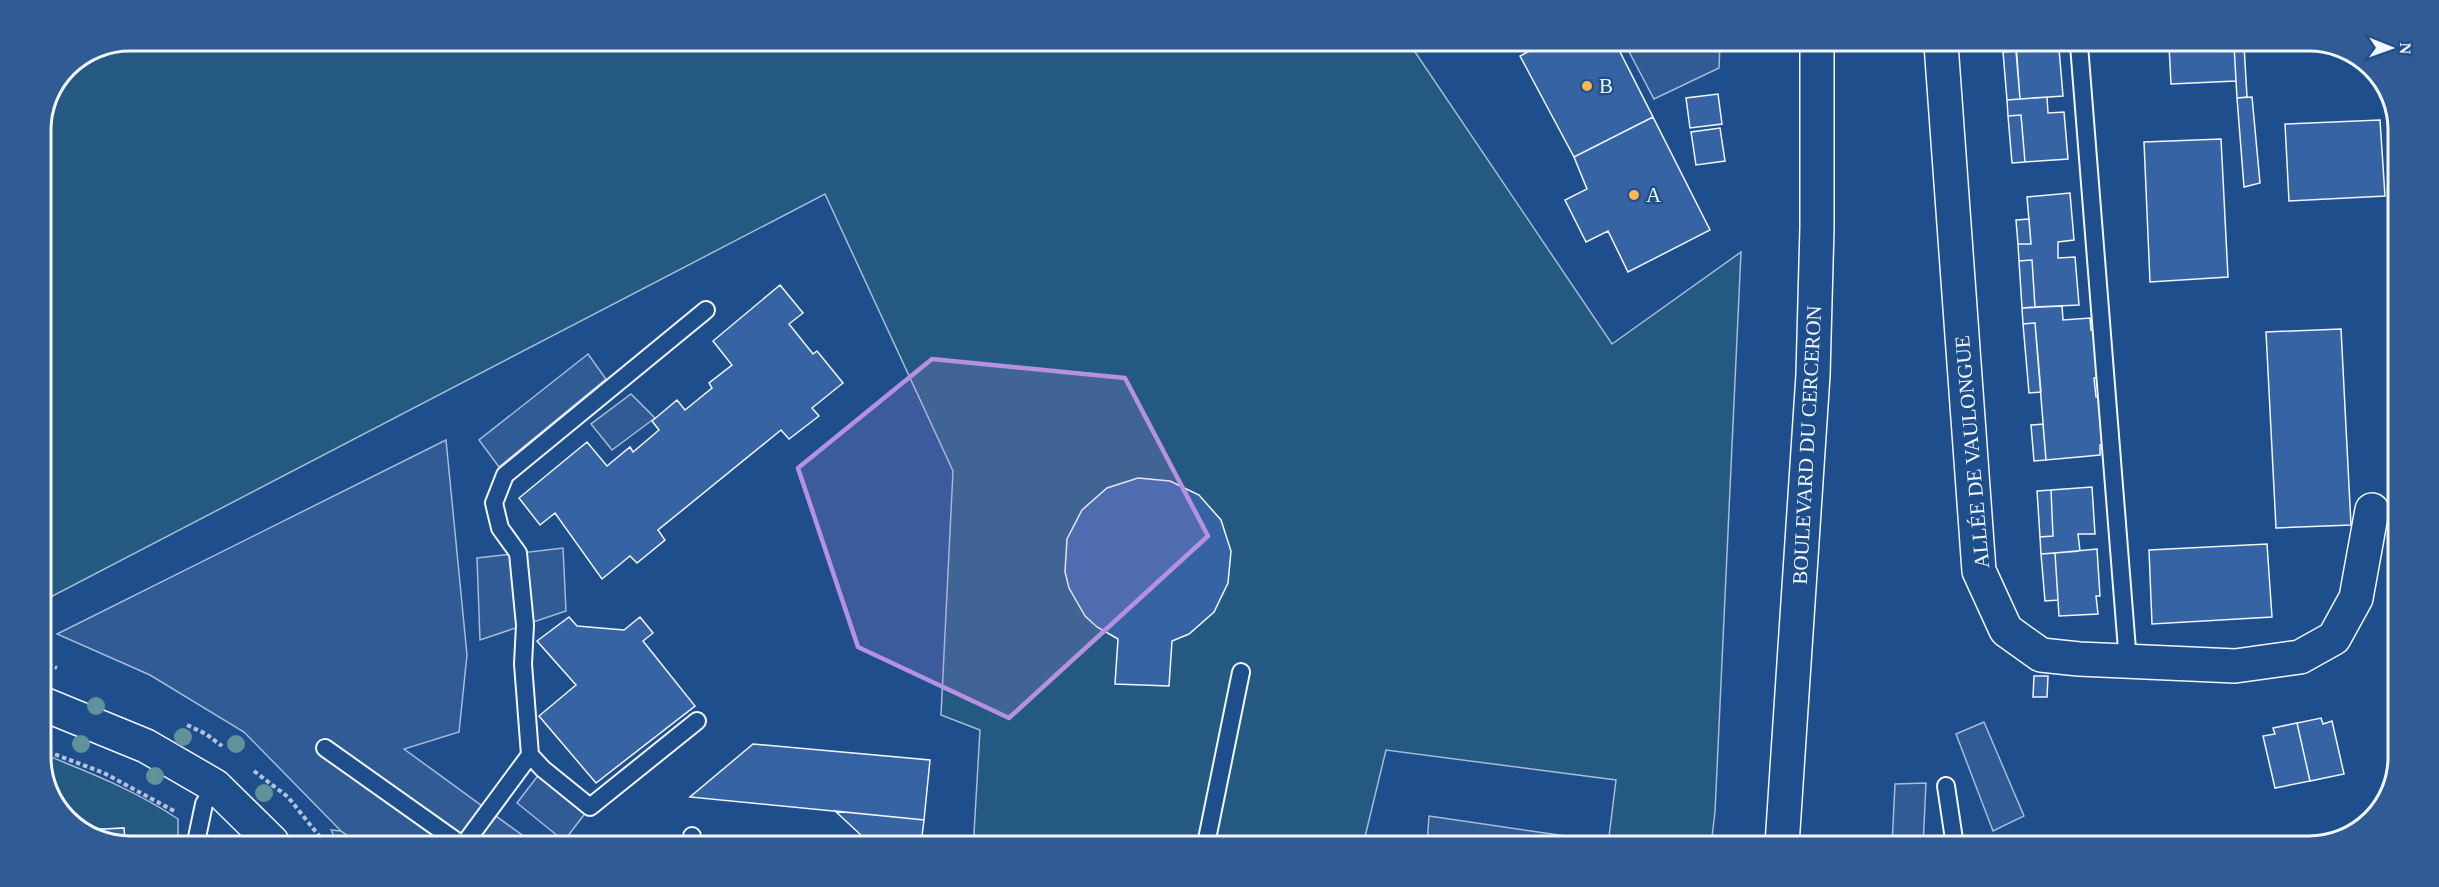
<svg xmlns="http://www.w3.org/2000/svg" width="2439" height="887" viewBox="0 0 2439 887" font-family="'Times New Roman',serif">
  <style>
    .green { fill: #245a82; stroke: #a8bbd7; stroke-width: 1.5 }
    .parking { fill: #305b95; stroke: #a8bbd7; stroke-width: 1.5 }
    .building { fill: #3563a3; stroke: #f2f6ff; stroke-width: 1.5 }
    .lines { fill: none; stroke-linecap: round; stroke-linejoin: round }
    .lane-casing { stroke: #f2f6ff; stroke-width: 20 }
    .street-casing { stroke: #f2f6ff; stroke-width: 36 }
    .secondary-casing { stroke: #f2f6ff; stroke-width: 36 }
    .path { stroke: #b3c4dc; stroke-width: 4; stroke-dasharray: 4.5 3; stroke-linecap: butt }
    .lane { stroke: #1f4e8c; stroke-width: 16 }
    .street { stroke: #1f4e8c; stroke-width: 33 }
    .secondary { stroke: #1f4e8c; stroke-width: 33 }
    .tree { fill: #61919a }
    .marked { fill: #b691df; fill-opacity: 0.2; stroke: #b691df; stroke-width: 4.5; stroke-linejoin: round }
    .poi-dot { fill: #ffb74d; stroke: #1f4e8c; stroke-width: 2 }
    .labels { text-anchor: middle; stroke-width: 4.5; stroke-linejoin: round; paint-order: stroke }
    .poi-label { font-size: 21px; fill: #f2f6ff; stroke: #1f4e8c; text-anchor: start }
    .street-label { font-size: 21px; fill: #f2f6ff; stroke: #1f4e8c }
    .rim { fill: none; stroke: #f2f6ff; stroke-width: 3 }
  </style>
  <rect width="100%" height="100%" fill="#1f4e8c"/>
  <path class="green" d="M130,41L1409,43L1612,344L1741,252L1715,812L1711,845H1608L1616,780L1386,750L1363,845L977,844L974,833L980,730L941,715L953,471L825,194L41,602V124L67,66Z
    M41,753C88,772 135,790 178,819V842H125L124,828L84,830L78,825L77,815H64L59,812L41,764Z
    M331,830L341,831L357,842H337Z"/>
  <path class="parking" d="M1625,44H1720L1719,68L1654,99Z
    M588,354L606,379L499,467L479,440Z
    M631,394L655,418L612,450L591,424Z
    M446,440L467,655L459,732L404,749L533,843L357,842L341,831L244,732L150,675L57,634Z
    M563,548L566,611L480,640L477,558Z
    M1984,722L2024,816L1993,831L1956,734Z
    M543,769L590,807L564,841L517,803Z
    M1926,783L1923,846H1892L1895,784Z
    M1429,816L1586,839L1585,845H1427Z"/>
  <path class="building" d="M1545,43L1616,44L1710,230L1628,272L1608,231L1586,242L1565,200L1587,189L1574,157L1520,56Z
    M1545,43L1616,44L1653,117L1574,157L1520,56Z
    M2016,44L2055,45L2056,49H2059L2063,96L2020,99Z
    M2169,45H2234L2236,81L2171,84Z
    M2234,45H2244L2247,97L2237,98Z
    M2016,51L2020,99L2007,100L2003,52Z
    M1718,94L1722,124L1690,128L1686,98Z
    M2047,97L2048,113L2064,112L2068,159L2025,162L2021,115L2008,116L2007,100Z
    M2252,97L2260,183L2244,187L2237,98Z
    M2021,115L2025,162L2012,163L2008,116Z
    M1653,117L1710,230L1628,272L1608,231L1586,242L1565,200L1587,189L1574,157Z
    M2380,120L2385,196L2289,201L2285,124Z
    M1720,128L1725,161L1696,165L1691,132Z
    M2221,139L2228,277L2150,282L2144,142Z
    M2070,193L2074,240L2058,242V258L2075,257L2079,305L2035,307L2032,260L2019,261L2018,244H2031L2027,197Z
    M2029,219L2031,244H2018L2016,220Z
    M2032,260L2035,307L2022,308L2019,261Z
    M780,285L803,313L789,324L813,354L817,351L843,383L812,408L819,416L789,439L781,430L658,530L665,540L637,563L630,556L602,579L555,513L540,525L519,498L587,442L607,466L630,447L633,452L659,430L652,421L677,400L685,410L712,388L709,383L732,365L713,341Z
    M2062,306L2063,320L2090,318L2091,330L2096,329L2100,377L2094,378L2096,397H2102L2105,445H2100V455L2046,460L2035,323L2023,324L2022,308Z
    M2035,323L2041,392L2029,393L2023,324Z
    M2341,329L2351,525L2276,528L2266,332Z
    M2043,424L2046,460L2034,461L2031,425Z
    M1138,478L1170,481L1199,495L1221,520L1231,551L1228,583L1214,612L1189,634L1172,641L1169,686L1115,684L1118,639L1097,627L1085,616L1069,588L1065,572L1067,539L1082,510L1107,488Z
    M2092,487L2095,534H2078L2080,551L2041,554L2040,537L2053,536L2051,490Z
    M2051,490L2053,536L2040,537L2037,491Z
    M2267,544L2272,617L2152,624L2149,550Z
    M2097,549L2100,596H2096L2098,614L2059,616L2055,553Z
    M2055,553L2058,600L2045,601L2041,554Z
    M569,617L577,626L624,630L640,617L653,633L643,641L695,706L596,783L539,716L576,685L537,641Z
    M2034,676H2048L2047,697H2033Z
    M2321,718L2323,724L2332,721L2344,774L2310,781L2297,723Z
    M2297,723L2310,781L2275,788L2263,736L2275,734L2273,728Z
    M753,744L930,760L924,820L690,797Z
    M835,811L924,820L921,844H878L862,836Z
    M64,815H77L78,825Z
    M124,828L125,842H101L84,830Z"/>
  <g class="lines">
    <g class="lane-casing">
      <path id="lane" d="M2079,45L2128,662
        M325,748L459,843
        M530,755L543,769L590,807L697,721
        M1946,786L1955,846
        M196,842L204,804L215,786
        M465,843L530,755L523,664L525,625L518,553L500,528L494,503L505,475L706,310
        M692,843V836
        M1206,844L1241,672"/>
    </g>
    <g class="street-casing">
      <path id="street" d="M1941,44L1979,571L2006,630L2041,655L2079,659L2235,666L2300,657L2334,638L2356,598L2372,510
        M41,703L146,746L215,786L272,842"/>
    </g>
    <g class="secondary-casing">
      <path id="secondary" d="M1782,845L1813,375L1817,227V44"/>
    </g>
    <path class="path" d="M41,661L57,668
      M187,725L206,734L222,746
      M41,749L104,773L176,812
      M254,771L288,797L324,842"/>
    <use href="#lane" class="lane"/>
    <use href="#street" class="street"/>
    <use href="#secondary" class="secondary"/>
  </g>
  <g class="tree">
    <circle cx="96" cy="706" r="9"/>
    <circle cx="183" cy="737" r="9"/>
    <circle cx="81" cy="744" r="9"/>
    <circle cx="236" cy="744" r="9"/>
    <circle cx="155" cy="776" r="9"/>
    <circle cx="264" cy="793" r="9"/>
  </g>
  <path class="marked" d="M932,359L1125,378L1208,536L1009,718L858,647L798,468Z"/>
  <g class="poi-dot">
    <circle cx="1587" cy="86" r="6"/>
    <circle cx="1634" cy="195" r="6"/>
  </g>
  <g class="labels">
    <g class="poi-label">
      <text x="1599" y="93">B</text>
      <text x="1646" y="202">A</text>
    </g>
    <g class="street-label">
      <text transform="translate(1807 445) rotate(-87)" y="7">BOULEVARD DU CERCERON</text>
      <text transform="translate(1972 452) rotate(-95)" y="7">ALLÉE DE VAULONGUE</text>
    </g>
  </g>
  <path d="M0 0H2439V887H0ZM130 51H2309A79 79 0 0 1 2388 130V757A79 79 0 0 1 2309 836H130A79 79 0 0 1 51 757V130A79 79 0 0 1 130 51Z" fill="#305b95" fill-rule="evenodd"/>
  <path class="rim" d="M130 51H2309A79 79 0 0 1 2388 130V757A79 79 0 0 1 2309 836H130A79 79 0 0 1 51 757V130A79 79 0 0 1 130 51Z"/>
  <g transform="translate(2391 48) rotate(91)" stroke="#1f4e8c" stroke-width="4.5" paint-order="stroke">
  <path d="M0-4.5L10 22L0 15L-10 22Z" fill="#f2f6ff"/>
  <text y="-9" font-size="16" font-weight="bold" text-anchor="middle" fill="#f2f6ff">N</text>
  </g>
</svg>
